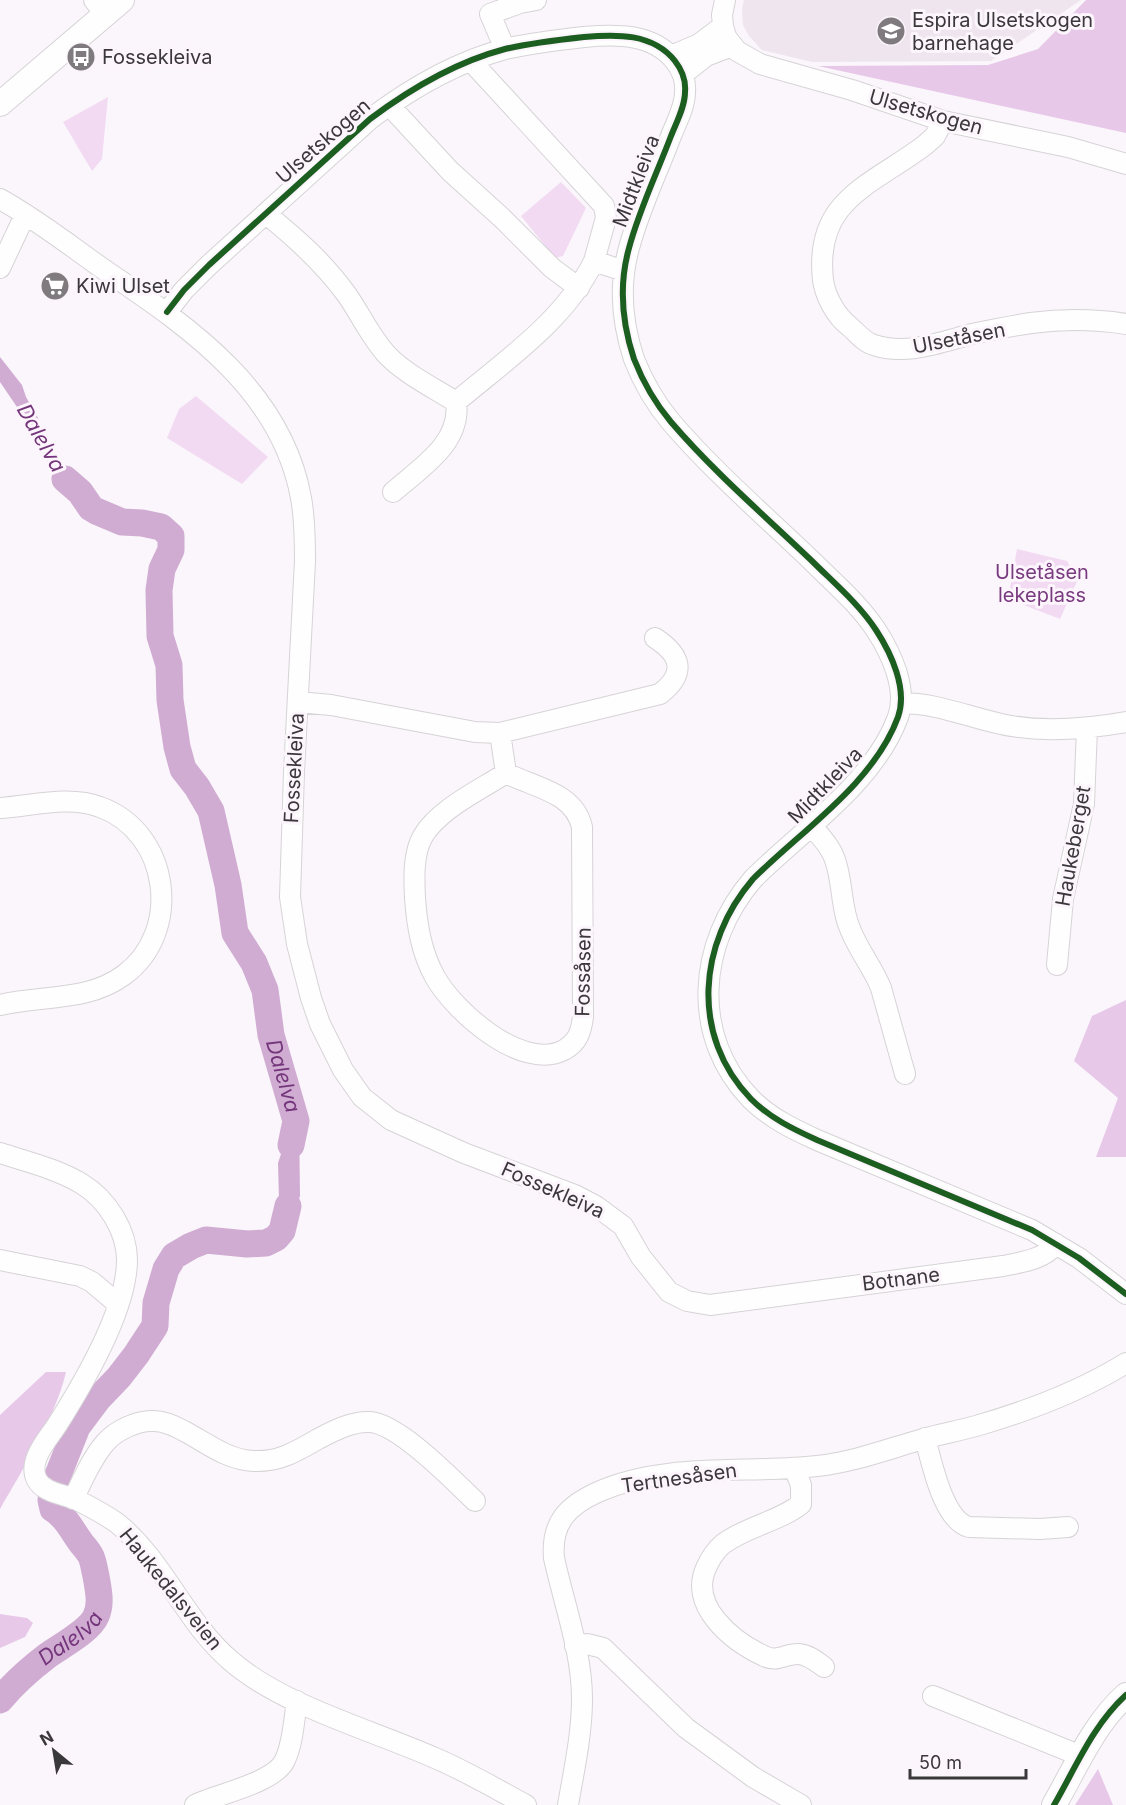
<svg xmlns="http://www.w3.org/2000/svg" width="1126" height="1805" viewBox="0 0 1126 1805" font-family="Inter,sans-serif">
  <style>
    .built { fill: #eee5ee }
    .green { fill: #f2daf3 }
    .forest { fill: #e7c8e9 }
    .water { fill: #d0acd3 }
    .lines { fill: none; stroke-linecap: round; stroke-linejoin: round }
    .river { stroke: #d0acd3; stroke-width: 27 }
    .minor-casing { stroke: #d6d3d6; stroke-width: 22 }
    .major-casing { stroke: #d6d3d6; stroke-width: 26 }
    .minor { stroke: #fefefe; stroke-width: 20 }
    .major { stroke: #fefefe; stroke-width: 24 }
    .cycleway-casing { stroke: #fcf5fc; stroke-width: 10 }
    .cycleway { stroke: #1b5e20; stroke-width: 6 }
    .labels { text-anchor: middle; stroke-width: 6; stroke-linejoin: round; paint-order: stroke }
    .poi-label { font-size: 20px; fill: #3a383b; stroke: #fcf5fc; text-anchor: start }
    .street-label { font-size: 20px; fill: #3a383b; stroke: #fcf5fc }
    .park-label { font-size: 20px; fill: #793b7f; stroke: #fcf5fc }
    .water-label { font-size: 21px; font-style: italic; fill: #74367a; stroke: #fcf5fc }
  </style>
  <rect width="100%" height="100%" fill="#fbf6fb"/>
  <path class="built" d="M744,0H1081L991,61L812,62L762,50L749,36L743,25L742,9Z"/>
  <path class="green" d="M108,97L102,159L92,171L63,122Z
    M561,182L586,208L563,256L555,258L521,216Z
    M196,396L268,457L242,484L167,438L179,409Z
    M1017,549L1067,561L1078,579L1060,619L1008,599Z"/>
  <path class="forest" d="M1086,0H1126V133L818,66L988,65L1038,49Z
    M1126,1000V1157H1096L1118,1098L1074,1061L1092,1016Z
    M46,1372H66C56,1416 23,1469 0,1509V1415Z
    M0,1614L27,1618L33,1623L25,1637L0,1648Z
    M1098,1769L1113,1805H1075Z"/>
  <path class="water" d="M0,357L22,385L26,397L38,418L40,431L53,460L75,484L84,490L92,498L94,506H84L83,500L60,480L43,455L38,438L0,382Z
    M294,1109L299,1117L300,1196L287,1231L276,1238L279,1200L278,1163L289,1130Z
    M155,1326L150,1335L144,1366L132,1379L119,1377L131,1342Z"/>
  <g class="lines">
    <g class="river">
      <path id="s1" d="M65,479L80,492L91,508L96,511L122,522L142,523L161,527L171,536V550L162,569L159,590L160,636L169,665L170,700L177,747L183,769L197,787L211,811L228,885L235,933L254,963L265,990L271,1035L296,1121L291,1145"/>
      <path id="s2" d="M0,1700C14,1683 30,1669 47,1656C59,1647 90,1631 96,1616C102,1603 98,1589 96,1576C92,1559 94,1558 82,1544C72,1531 67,1518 53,1509L51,1500L58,1475L77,1427L98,1399L119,1377L136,1355L155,1326L156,1303L166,1269L174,1256L191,1246L206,1240L247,1244L266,1243L276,1238L282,1231L288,1206"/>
    </g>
    <g class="minor-casing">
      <path id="minor" d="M94,0L105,14
        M725,0L722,15L723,26L726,37L737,51L760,64L852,90L943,121L1068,147L1126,164
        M505,49L490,14L520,3L536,0
        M671,56L699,44L723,26
        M471,61L604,206L606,218L594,261
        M683,74L706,56L732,46
        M389,105L450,171L502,218L552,268L579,288
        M943,121L935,136L925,145C871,186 814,199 823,280C825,296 836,316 849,326C856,332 865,343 874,345C906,356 941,342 972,334C991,330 1011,326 1031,323C1062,319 1094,319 1126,324
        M0,199C38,220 73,248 109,273C192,329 282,392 301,498C305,519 305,540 305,561L294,772L290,897L297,944L311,998L320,1024L343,1070L362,1097L391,1120L464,1153L575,1195L596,1206L623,1226L641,1257L669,1292L687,1301L710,1305L1003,1266C1022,1262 1043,1260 1056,1244
        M266,214C296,238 324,263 347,295C361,315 371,338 388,356C407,375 434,388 456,402
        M0,268L25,215
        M167,312L184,290L209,265L370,119C410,89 456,62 505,49C531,43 557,40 584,37C616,34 653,33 675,61C682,70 686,81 685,92C685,107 676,123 671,136C657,173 639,210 629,248C619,284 622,323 634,359C643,382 655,403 671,422C714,472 765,516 813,562C834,583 859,604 876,630C891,653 908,689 898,717C874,783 801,831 753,879C698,943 690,1036 751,1099C770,1118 793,1129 817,1140L1032,1230L1079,1258L1126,1294
        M456,402C506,360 565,320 594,261L624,271
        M393,492C420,468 462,443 456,402
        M298,702L331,705L475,732L500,733L660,694C687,673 681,655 655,638
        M902,703C936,703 968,717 1001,724C1041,733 1086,729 1126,722
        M500,733L506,773
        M506,773C535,788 574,792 582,827L583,1017C581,1032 578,1042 564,1050C522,1072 454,1011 435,977C421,952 417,925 415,898C414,878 413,853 423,836C439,809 480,790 506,773Z
        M0,808C32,806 69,795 100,807C170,832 183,932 124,975C88,1002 41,995 0,1005
        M811,825C821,837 832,848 836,863C843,885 841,910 851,931C859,951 873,968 881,988L905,1074
        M1057,965L1063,899L1084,804L1087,728
        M0,1153C27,1162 58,1169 82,1184C107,1199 127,1231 127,1260C127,1309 83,1384 57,1425C48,1439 27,1461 37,1480C44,1493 64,1494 77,1500C91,1507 104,1514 117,1523C164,1561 185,1622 231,1661C283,1706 372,1730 435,1758C466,1771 496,1789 526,1805
        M0,1260L80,1276L92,1282L118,1304
        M925,1438C932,1463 943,1520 969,1527L1040,1529L1068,1527
        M794,1468L801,1485V1504C778,1522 747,1526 723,1544C716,1550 711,1557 707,1566C687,1605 732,1641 764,1656C778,1663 786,1653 799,1654C809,1655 816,1661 824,1667
        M73,1499C83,1480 91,1459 105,1443C115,1431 137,1420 154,1421C164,1421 175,1426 184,1431C207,1443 227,1460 254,1461C280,1462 297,1451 318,1439C333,1431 352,1421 370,1422C399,1424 453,1480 475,1501
        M575,1646L587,1644L603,1648L686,1728L753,1777L801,1805
        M933,1696L1081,1756
        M195,1805C217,1794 275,1783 285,1760C293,1743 294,1720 297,1701
        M568,1805C574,1770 582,1734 582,1699C582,1652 564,1604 554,1558C551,1523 567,1506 598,1492C665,1462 746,1474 817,1466C854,1462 888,1449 923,1439C940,1434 958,1431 976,1426C1028,1411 1079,1392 1126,1363"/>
    </g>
    <g class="major-casing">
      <path id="major" d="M0,104L122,0
        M1054,1805C1076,1767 1093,1725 1126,1695"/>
    </g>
    <use href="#minor" class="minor"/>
    <use href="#major" class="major"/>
    <g class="cycleway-casing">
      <path id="cycleway" d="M167,312L184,290L209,265L370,119C410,89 456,62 505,49C531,43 557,40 584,37C616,34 653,33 675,61C682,70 686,81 685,92C685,107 676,123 671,136C657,173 639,210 629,248C619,284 622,323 634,359C643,382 655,403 671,422C714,472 765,516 813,562C834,583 859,604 876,630C891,653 908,689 898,717C874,783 801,831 753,879C698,943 690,1036 751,1099C770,1118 793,1129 817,1140L1032,1230L1079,1258L1126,1294
        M1054,1805C1076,1767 1093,1725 1126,1695"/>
    </g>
    <use href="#cycleway" class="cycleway"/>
  </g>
  <defs>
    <g id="school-disc" transform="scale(1.5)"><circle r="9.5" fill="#7e7a7e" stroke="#fcf5fc"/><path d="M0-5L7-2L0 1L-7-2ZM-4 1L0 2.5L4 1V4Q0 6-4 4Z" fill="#fff"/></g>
    <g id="bus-disc" transform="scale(1.5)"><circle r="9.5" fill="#7e7a7e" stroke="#fcf5fc"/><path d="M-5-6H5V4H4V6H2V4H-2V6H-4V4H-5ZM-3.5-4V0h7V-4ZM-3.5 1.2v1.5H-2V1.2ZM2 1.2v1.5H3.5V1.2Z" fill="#fff"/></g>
    <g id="supermarket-disc" transform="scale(1.5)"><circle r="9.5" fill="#7e7a7e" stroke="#fcf5fc"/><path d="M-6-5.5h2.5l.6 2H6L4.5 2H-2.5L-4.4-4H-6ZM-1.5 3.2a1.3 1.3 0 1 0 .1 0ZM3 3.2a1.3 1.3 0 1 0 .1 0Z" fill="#fff"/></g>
  </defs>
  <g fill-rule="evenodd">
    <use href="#school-disc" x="891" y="31"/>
    <use href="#bus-disc" x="81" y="57"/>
    <use href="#supermarket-disc" x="55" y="286"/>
  </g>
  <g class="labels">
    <g class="poi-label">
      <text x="912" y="27">Espira Ulsetskogen<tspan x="912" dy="23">barnehage</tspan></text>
      <text x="102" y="64">Fossekleiva</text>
      <text x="76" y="293">Kiwi Ulset</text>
    </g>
    <g class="street-label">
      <text transform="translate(926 112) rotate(16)" y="7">Ulsetskogen</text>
      <text transform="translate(323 141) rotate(-41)" y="7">Ulsetskogen</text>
      <text transform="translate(636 181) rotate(-69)" y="7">Midtkleiva</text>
      <text transform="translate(959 338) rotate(-11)" y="7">Ulsetåsen</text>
      <text transform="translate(294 768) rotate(-87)" y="7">Fossekleiva</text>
      <text transform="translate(825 785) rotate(-46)" y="7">Midtkleiva</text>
      <text transform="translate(1073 846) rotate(-80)" y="7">Haukeberget</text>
      <text transform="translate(583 972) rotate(-89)" y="7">Fossåsen</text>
      <text transform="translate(553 1190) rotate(24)" y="7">Fossekleiva</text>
      <text transform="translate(901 1279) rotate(-7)" y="7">Botnane</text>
      <text transform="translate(679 1478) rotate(-8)" y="7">Tertnesåsen</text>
      <text transform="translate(171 1589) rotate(51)" y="7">Haukedalsveien</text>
    </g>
    <g class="park-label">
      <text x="1042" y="579">Ulsetåsen<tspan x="1042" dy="23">lekeplass</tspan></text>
    </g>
    <g class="water-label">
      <text transform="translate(41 438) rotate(60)" y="7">Dalelva</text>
      <text dy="7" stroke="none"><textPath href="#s1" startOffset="692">Dalelva</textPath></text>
      <text dy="7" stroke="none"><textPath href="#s2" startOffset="94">Dalelva</textPath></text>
    </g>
  </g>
  <g transform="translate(54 1751) rotate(330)" stroke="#fcf5fc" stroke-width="4.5" paint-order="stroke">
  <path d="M0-4.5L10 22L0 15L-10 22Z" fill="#3a383b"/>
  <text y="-9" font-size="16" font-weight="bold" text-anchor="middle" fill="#3a383b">N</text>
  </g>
  <path d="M910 1769v9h116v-9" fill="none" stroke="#3a383b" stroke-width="3"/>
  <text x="919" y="1769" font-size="18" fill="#3a383b" stroke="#fcf5fc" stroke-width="4.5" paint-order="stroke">50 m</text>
</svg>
